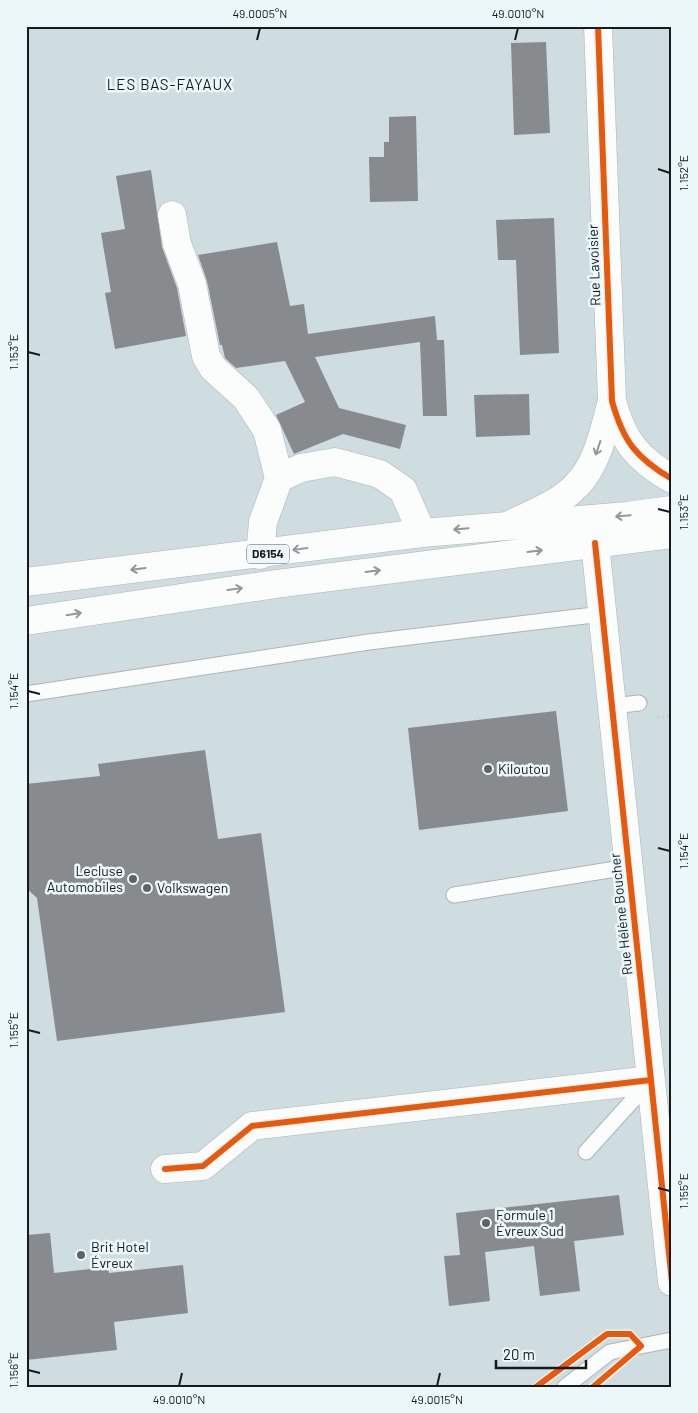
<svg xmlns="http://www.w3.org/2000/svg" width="698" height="1413" viewBox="0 0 698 1413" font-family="Barlow,sans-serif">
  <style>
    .built { fill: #cfdde0 }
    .building { fill: #878b8d }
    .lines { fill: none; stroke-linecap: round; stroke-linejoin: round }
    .service-casing { stroke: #afb3b4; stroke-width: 17 }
    .minor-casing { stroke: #afb3b4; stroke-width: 29 }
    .tertiary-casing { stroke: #afb3b4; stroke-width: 29 }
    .primary-casing { stroke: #afb3b4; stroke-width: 29 }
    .path { stroke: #cfd1d1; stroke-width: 3; stroke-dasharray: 2.5 2.5; stroke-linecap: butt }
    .service { stroke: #fbfcfc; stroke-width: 15 }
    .minor { stroke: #fbfcfc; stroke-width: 28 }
    .tertiary { stroke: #fbfcfc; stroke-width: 28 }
    .primary { stroke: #fbfcfc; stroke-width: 28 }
    .cycleway-casing { stroke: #ecf7f9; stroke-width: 9 }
    .cycleway { stroke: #e8590c; stroke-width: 6 }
    .oneway { stroke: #949797 }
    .ticks { fill: none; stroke: #171b1c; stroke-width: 2 }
    .poi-dot { fill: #5e6364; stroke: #ecf7f9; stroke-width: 2 }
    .labels { text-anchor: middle; stroke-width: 5; stroke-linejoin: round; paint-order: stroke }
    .shield { fill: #ecf7f9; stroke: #575d5e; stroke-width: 1 }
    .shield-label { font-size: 12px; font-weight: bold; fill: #171b1c }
    .street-label { font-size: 14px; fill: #171b1c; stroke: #ecf7f9 }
    .poi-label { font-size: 14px; fill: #171b1c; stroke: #ecf7f9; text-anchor: start }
    .neighbourhood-label { font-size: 15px; letter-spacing: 1px; fill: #171b1c; stroke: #ecf7f9 }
    .neatline { fill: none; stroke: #171b1c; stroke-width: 2 }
    .ticks-label { font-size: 12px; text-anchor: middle; fill: #171b1c }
  </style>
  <rect width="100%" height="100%" fill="#e2e8e9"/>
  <path class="built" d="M26,26H672V1387H26Z"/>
  <path class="building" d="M546,42L550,133L514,135L511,43Z
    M416,116L418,201L370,202L369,157H384V142H389V117Z
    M151,170L162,247L177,288L186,336L115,349L105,293L111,292L101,233L125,229L116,176Z
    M554,218L559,353L520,355L516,260H498L496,220Z
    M277,242L290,306L304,304L308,334L435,316L437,340H431H444L447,416H423L420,342L315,357L339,408L406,425L400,449L343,434L294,454L276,415L305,402L285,361L236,368L225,358L222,345H220L207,281L198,255Z
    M529,394L530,435L476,437L474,395Z
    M556,711L568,811L419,830L408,728Z
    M205,750L218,839L261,833L285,1012L57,1041L37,898L26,888V784L100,776L98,764Z
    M619,1195L624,1235L574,1241L580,1291L540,1296L534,1246L485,1252L490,1301L449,1306L444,1256L460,1255L456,1213Z
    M50,1233L54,1273L108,1267L109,1273L183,1265L188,1313L114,1322L117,1350L26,1360V1235Z"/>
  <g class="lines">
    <g class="service-casing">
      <path id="service" d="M26,694L369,642L602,614
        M612,706L639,703
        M454,895L628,867
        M586,1152L650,1081
        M565,1387L610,1352L672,1340"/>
    </g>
    <g class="minor-casing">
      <path id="minor" d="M172,215L177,244L192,284L206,356L213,368L246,398L267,430L279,478L263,522L260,555
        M279,478L301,468L335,462L380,474L403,490L422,533
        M595,543L672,1282
        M165,1169L203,1166L252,1126L651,1080"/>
    </g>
    <g class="tertiary-casing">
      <path id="tertiary" d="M598,26L612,401C623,441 636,458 672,479
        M509,525C531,514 559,504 576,486C598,464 604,430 612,401"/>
    </g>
    <g class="primary-casing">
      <path id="primary" d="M26,582L422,533L627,516L672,510
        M26,621L276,584L672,534"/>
    </g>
    <path class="path" d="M657,718L672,716"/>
    <use href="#service" class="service"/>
    <use href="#minor" class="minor"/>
    <use href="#tertiary" class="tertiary"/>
    <use href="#primary" class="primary"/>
    <g class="cycleway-casing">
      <path id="cycleway" d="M598,26L612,401C623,441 636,458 672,479
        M595,543L672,1282
        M165,1169L203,1166L252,1126L651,1080
        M536,1387L607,1334H630L641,1346L593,1387"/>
    </g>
    <use href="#cycleway" class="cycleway"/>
  </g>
  <defs><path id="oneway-shaft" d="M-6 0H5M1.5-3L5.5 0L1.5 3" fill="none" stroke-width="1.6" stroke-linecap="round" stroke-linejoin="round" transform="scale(1.25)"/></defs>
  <g class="oneway">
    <use href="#oneway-shaft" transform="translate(598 448) rotate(109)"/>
    <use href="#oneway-shaft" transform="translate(623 516) rotate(175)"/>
    <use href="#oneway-shaft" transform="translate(461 529) rotate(175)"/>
    <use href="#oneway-shaft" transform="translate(300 549) rotate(172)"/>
    <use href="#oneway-shaft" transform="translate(535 551) rotate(-7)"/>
    <use href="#oneway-shaft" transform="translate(138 569) rotate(173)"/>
    <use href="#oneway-shaft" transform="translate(373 571) rotate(-7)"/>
    <use href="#oneway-shaft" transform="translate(235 589) rotate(-8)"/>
    <use href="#oneway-shaft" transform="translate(74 614) rotate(-9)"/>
  </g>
  <path class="ticks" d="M257,40L260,28M515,40L518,28M658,169L670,173M28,352L40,355M658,509L670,512M28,691L40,694M658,848L670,851M28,1030L40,1033M658,1188L670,1191M28,1370L40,1373M179,1386L182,1373M437,1386L440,1373"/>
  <g class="poi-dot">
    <circle cx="488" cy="769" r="5"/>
    <circle cx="133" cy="879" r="5"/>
    <circle cx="147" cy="888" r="5"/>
    <circle cx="486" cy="1223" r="5"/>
    <circle cx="81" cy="1255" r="5"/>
  </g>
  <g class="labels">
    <rect class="shield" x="247" y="544.5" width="42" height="19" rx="4"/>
    <g class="shield-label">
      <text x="268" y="558">D6154</text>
    </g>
    <g class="street-label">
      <text transform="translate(594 265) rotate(-92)" y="5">Rue Lavoisier</text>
      <text transform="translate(621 914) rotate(-96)" y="5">Rue Hélène Boucher</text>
    </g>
    <g class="poi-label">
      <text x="498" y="774">Kiloutou</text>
      <text x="123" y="876" text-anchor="end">Lecluse<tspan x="123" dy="16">Automobiles</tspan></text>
      <text x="157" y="893">Volkswagen</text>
      <text x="496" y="1220">Formule 1<tspan x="496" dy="16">Évreux Sud</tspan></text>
      <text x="91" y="1252">Brit Hotel<tspan x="91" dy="16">Évreux</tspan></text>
    </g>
    <g class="neighbourhood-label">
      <text x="170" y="90">LES BAS-FAYAUX</text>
    </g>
  </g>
  <rect width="698" height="1413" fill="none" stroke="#ecf7f9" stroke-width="55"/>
  <path d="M496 1360v8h90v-8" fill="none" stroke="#171b1c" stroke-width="2.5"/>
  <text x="503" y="1360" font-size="15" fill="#171b1c" stroke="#ecf7f9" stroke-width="4" paint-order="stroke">20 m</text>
  <rect x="28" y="28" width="642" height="1358" class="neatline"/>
  <g class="ticks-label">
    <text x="260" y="18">49.0005°N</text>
    <text x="518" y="18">49.0010°N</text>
    <text transform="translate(684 173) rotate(-90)" y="4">1.152°E</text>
    <text transform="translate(14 352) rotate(-90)" y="4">1.153°E</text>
    <text transform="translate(684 512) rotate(-90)" y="4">1.153°E</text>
    <text transform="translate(14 691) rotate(-90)" y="4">1.154°E</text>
    <text transform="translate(684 851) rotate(-90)" y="4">1.154°E</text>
    <text transform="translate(14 1030) rotate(-90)" y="4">1.155°E</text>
    <text transform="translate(684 1191) rotate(-90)" y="4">1.155°E</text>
    <text transform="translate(14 1370) rotate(-90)" y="4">1.156°E</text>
    <text x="179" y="1404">49.0010°N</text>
    <text x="437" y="1404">49.0015°N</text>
  </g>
</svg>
